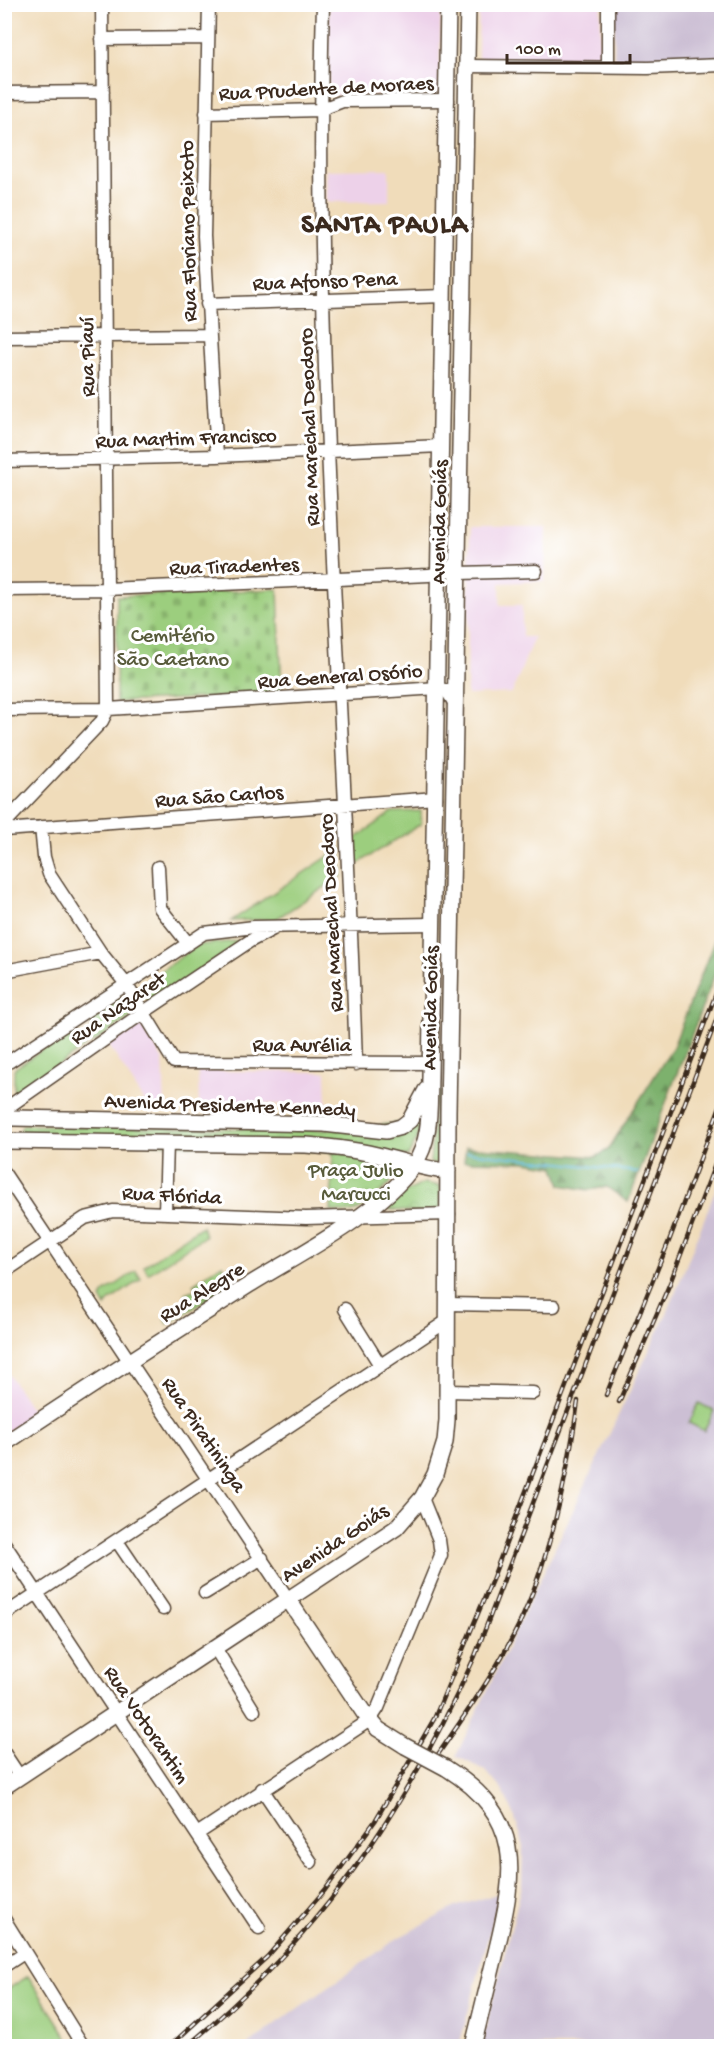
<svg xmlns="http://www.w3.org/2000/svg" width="726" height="2051" viewBox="0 0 726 2051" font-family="'Gochi Hand',sans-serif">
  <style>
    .built { fill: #edd1e9 }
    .industrial { fill: #ccbfd4 }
    .green { fill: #9cce7e; stroke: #6c7c4e; stroke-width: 1.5 }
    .forest { fill: url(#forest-firs); stroke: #5c6e46; stroke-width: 1.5 }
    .cemetery { fill: url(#cemetery-stones); stroke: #6c7c4e; stroke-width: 1.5 }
    .park { fill: url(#park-crowns); stroke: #6c7c4e; stroke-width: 1.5 }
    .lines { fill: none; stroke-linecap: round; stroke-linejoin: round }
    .stream { stroke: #60bbdd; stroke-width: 2 }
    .minor-casing { stroke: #564535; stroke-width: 15 }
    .major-casing { stroke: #564535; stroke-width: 18 }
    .minor { stroke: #fff; stroke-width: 12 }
    .major { stroke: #fff; stroke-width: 15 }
    .rail-casing { stroke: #3b2a1e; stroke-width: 4.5 }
    .rail { stroke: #fff; stroke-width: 2; stroke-dasharray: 7; stroke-linecap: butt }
    .major-bridge-casing { stroke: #564535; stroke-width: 18; stroke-linecap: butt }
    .major-bridge { stroke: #fff; stroke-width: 15 }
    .labels { text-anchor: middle; stroke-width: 6; stroke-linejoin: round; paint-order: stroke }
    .street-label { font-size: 21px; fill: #3b2a1e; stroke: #fff }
    .park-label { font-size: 21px; fill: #585b3b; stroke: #fff }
    .district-label { font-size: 27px; font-weight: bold; letter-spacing: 1.5px; fill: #3b2a1e; stroke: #fff }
  </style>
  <defs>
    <pattern id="forest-firs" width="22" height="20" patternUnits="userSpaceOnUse" patternTransform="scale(1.5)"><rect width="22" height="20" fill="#7db16d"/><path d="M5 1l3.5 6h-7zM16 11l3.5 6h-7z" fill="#689059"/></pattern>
    <pattern id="cemetery-stones" width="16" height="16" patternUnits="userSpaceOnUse" patternTransform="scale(1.5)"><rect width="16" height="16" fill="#9cce7e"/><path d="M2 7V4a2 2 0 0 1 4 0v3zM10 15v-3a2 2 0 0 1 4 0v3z" fill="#87b16c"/></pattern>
    <pattern id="park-crowns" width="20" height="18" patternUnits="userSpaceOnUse" patternTransform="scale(1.5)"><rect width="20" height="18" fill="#9cce7e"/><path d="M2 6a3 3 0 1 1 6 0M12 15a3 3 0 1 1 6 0" fill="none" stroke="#87b16c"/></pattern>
  </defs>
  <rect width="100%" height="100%" fill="#fff"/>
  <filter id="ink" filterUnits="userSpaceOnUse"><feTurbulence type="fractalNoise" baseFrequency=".0167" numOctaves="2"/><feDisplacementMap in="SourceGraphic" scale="12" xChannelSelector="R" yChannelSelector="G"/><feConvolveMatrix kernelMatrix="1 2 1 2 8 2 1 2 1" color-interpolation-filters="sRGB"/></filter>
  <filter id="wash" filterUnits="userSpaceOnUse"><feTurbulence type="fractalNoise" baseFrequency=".008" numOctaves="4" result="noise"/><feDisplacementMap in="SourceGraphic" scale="24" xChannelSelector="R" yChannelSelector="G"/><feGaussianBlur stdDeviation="1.35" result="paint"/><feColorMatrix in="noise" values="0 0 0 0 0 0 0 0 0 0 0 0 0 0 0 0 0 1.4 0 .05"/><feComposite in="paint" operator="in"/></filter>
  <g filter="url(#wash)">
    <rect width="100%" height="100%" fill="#f0dcba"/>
    <path class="built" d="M329,5H441L439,94L329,95Z
      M479,5H601L599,63L478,58Z
      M389,169V201L327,202L326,170Z
      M470,527H546L545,581L500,583V605H522V637H534L512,693L467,695Z
      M140,1023L163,1060L165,1109L161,1112L152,1113L108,1044Z
      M198,1071L326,1072L327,1104H199Z
      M5,1369L34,1413L5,1433H4Z"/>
    <path class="industrial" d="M615,5H721V62H614Z
      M721,1176V2046H481L522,1886L523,1843L514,1815L503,1791L484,1770L456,1756L669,1309Z
      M500,1893L459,2046H247L284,2018L398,1938L455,1907Z"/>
    <path class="green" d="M421,811V824L356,865L355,839L392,812Z
      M341,848L342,876L276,919L231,921Z
      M245,940L150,1004L139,986L198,945Z
      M121,998L132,1016L91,1044V1017Z
      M70,1031L86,1046L14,1096V1069Z
      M202,1226L205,1236L148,1274L144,1266Z
      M222,1264L234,1283L208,1299L196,1282Z
      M136,1271L141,1279L107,1303L106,1307L101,1298L104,1293Z
      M699,1403L714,1411L704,1431L689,1423Z
      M28,1976L73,2046H5V1991Z"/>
    <path class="forest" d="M720,926L721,958L628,1202L607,1187L589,1190L561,1185L555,1167L526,1162L464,1161L466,1147L596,1157L608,1150L673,1047Z"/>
    <path class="cemetery" d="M278,589L282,694L116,702L117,596Z"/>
    <path class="park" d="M442,1091V1161L437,1165L430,1163L436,1092Z
      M420,1121L417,1139L408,1156L17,1137L23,1125L323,1130Z
      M333,1151L372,1159L389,1167L392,1175L390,1184L359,1210L349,1213L331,1211Z
      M424,1183L440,1186L441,1211L419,1213L384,1209L398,1196Z
      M196,1282L208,1299L168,1324L165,1319L185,1306V1293L193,1290L199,1300L203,1297L193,1284Z"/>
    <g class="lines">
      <path class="stream" d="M467,1152L638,1172"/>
    </g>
  </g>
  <g filter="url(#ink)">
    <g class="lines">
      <g class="minor-casing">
        <path id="minor" d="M209,4L204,236L217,456
          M323,4C313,358 345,711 356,1064
          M102,39L208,38
          M466,66L648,68L722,65
          M608,68V4
          M4,93L103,92
          M206,113L319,110L343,101L448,100
          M207,304L444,296
          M4,337L208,335
          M4,461L217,456L441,446
          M459,573L536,571
          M4,590L106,589L429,575L447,571L459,559
          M4,710L108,709L438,688L447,691L455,704
          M4,824L102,721L108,709L102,4
          M41,827L44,857L49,874L101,953L126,984L174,1062L430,1063
          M4,830L436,798
          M158,867L160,908L187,942
          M4,971L101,953
          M4,1065L204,933L254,927L432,924
          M8,1107L144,1012L250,941L273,929
          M4,1173L288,1599
          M165,1213L167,1143
          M4,1272L85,1218L113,1211L306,1218L449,1214
          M447,1304L554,1306
          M345,1309L380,1365
          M448,1391L533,1393
          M117,1541L163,1609
          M4,1543L259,1928
          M205,1593L262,1558
          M4,1615L447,1321
          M215,1648L254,1711
          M4,1753L20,1777
          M262,1789L311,1862
          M197,1834L370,1720L378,1708L441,1555L439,1540L422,1498
          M4,1919L83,2046
          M4,1966L24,1953"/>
      </g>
      <g class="major-casing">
        <path id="major" d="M13,1118L324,1124L386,1131L401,1127L410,1120L426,1090
          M4,1141L306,1145C332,1147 359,1150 385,1157C407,1162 425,1170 448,1171
          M4,1444C85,1390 167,1337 249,1285C299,1254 381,1213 414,1165C432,1139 429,1107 430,1077L448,4
          M288,1599L364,1713L378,1729L405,1746
          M446,1768C524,1817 516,1869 497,1948C489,1981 481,2014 473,2046
          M4,1787L396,1528L422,1498L435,1474L445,1442L447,1420L448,1112L468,4"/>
      </g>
      <use href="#minor" class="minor"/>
      <use href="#major" class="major"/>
      <g class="rail-casing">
        <path id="rail" d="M606,1395L669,1241L722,1101
          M619,1402L670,1283L722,1146
          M430,1766C462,1719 498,1670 522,1618C552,1551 568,1473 578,1401
          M170,2046L267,1957L325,1890L375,1821L434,1719L492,1580L722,978
          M187,2046C320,1936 405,1812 475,1656L722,1005"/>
      </g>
      <use href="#rail" class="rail"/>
      <g class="major-bridge-casing">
        <path id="major-bridge" d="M405,1746L446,1768"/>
      </g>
      <use href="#major-bridge" class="major-bridge"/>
    </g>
  </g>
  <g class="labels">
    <g class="street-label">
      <text transform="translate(326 87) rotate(-3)" y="7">Rua Prudente de Moraes</text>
      <text transform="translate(187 231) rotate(-91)" y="7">Rua Floriano Peixoto</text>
      <text transform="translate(325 280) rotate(-2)" y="7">Rua Afonso Pena</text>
      <text transform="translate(86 357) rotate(-91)" y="7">Rua Piauí</text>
      <text transform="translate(308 427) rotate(-92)" y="7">Rua Marechal Deodoro</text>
      <text transform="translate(186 437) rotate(-2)" y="7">Rua Martim Francisco</text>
      <text transform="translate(438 522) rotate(-89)" y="7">Avenida Goiás</text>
      <text transform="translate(234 565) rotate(-2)" y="7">Rua Tiradentes</text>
      <text transform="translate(340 675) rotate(-4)" y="7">Rua General Osório</text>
      <text transform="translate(219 795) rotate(-4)" y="7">Rua São Carlos</text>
      <text transform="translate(330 913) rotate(-93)" y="7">Rua Marechal Deodoro</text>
      <text transform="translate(117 1007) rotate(-35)" y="7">Rua Nazaret</text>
      <text transform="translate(429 1008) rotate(-89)" y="7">Avenida Goiás</text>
      <text x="302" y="1051">Rua Aurélia</text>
      <text transform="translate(230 1104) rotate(2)" y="7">Avenida Presidente Kennedy</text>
      <text transform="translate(172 1194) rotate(3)" y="7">Rua Flórida</text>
      <text transform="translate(201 1291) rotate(-32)" y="7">Rua Alegre</text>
      <text transform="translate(205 1434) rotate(56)" y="7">Rua Piratininga</text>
      <text transform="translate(334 1542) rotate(-34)" y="7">Avenida Goiás</text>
      <text transform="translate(148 1724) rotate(56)" y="7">Rua Votorantim</text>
    </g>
    <g class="park-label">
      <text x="173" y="641">Cemitério<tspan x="173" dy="24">São Caetano</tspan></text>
      <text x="356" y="1176">Praça Julio<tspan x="356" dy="24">Marcucci</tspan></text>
    </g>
    <g class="district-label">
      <text x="385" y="232">SANTA PAULA</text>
    </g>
  </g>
  <rect width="726" height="2051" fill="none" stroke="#fff" stroke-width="24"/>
  <path d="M507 54v9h123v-9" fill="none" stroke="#3b2a1e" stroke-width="3"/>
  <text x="516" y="54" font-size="18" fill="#3b2a1e" stroke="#ffffff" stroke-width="4.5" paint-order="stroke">100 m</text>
</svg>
